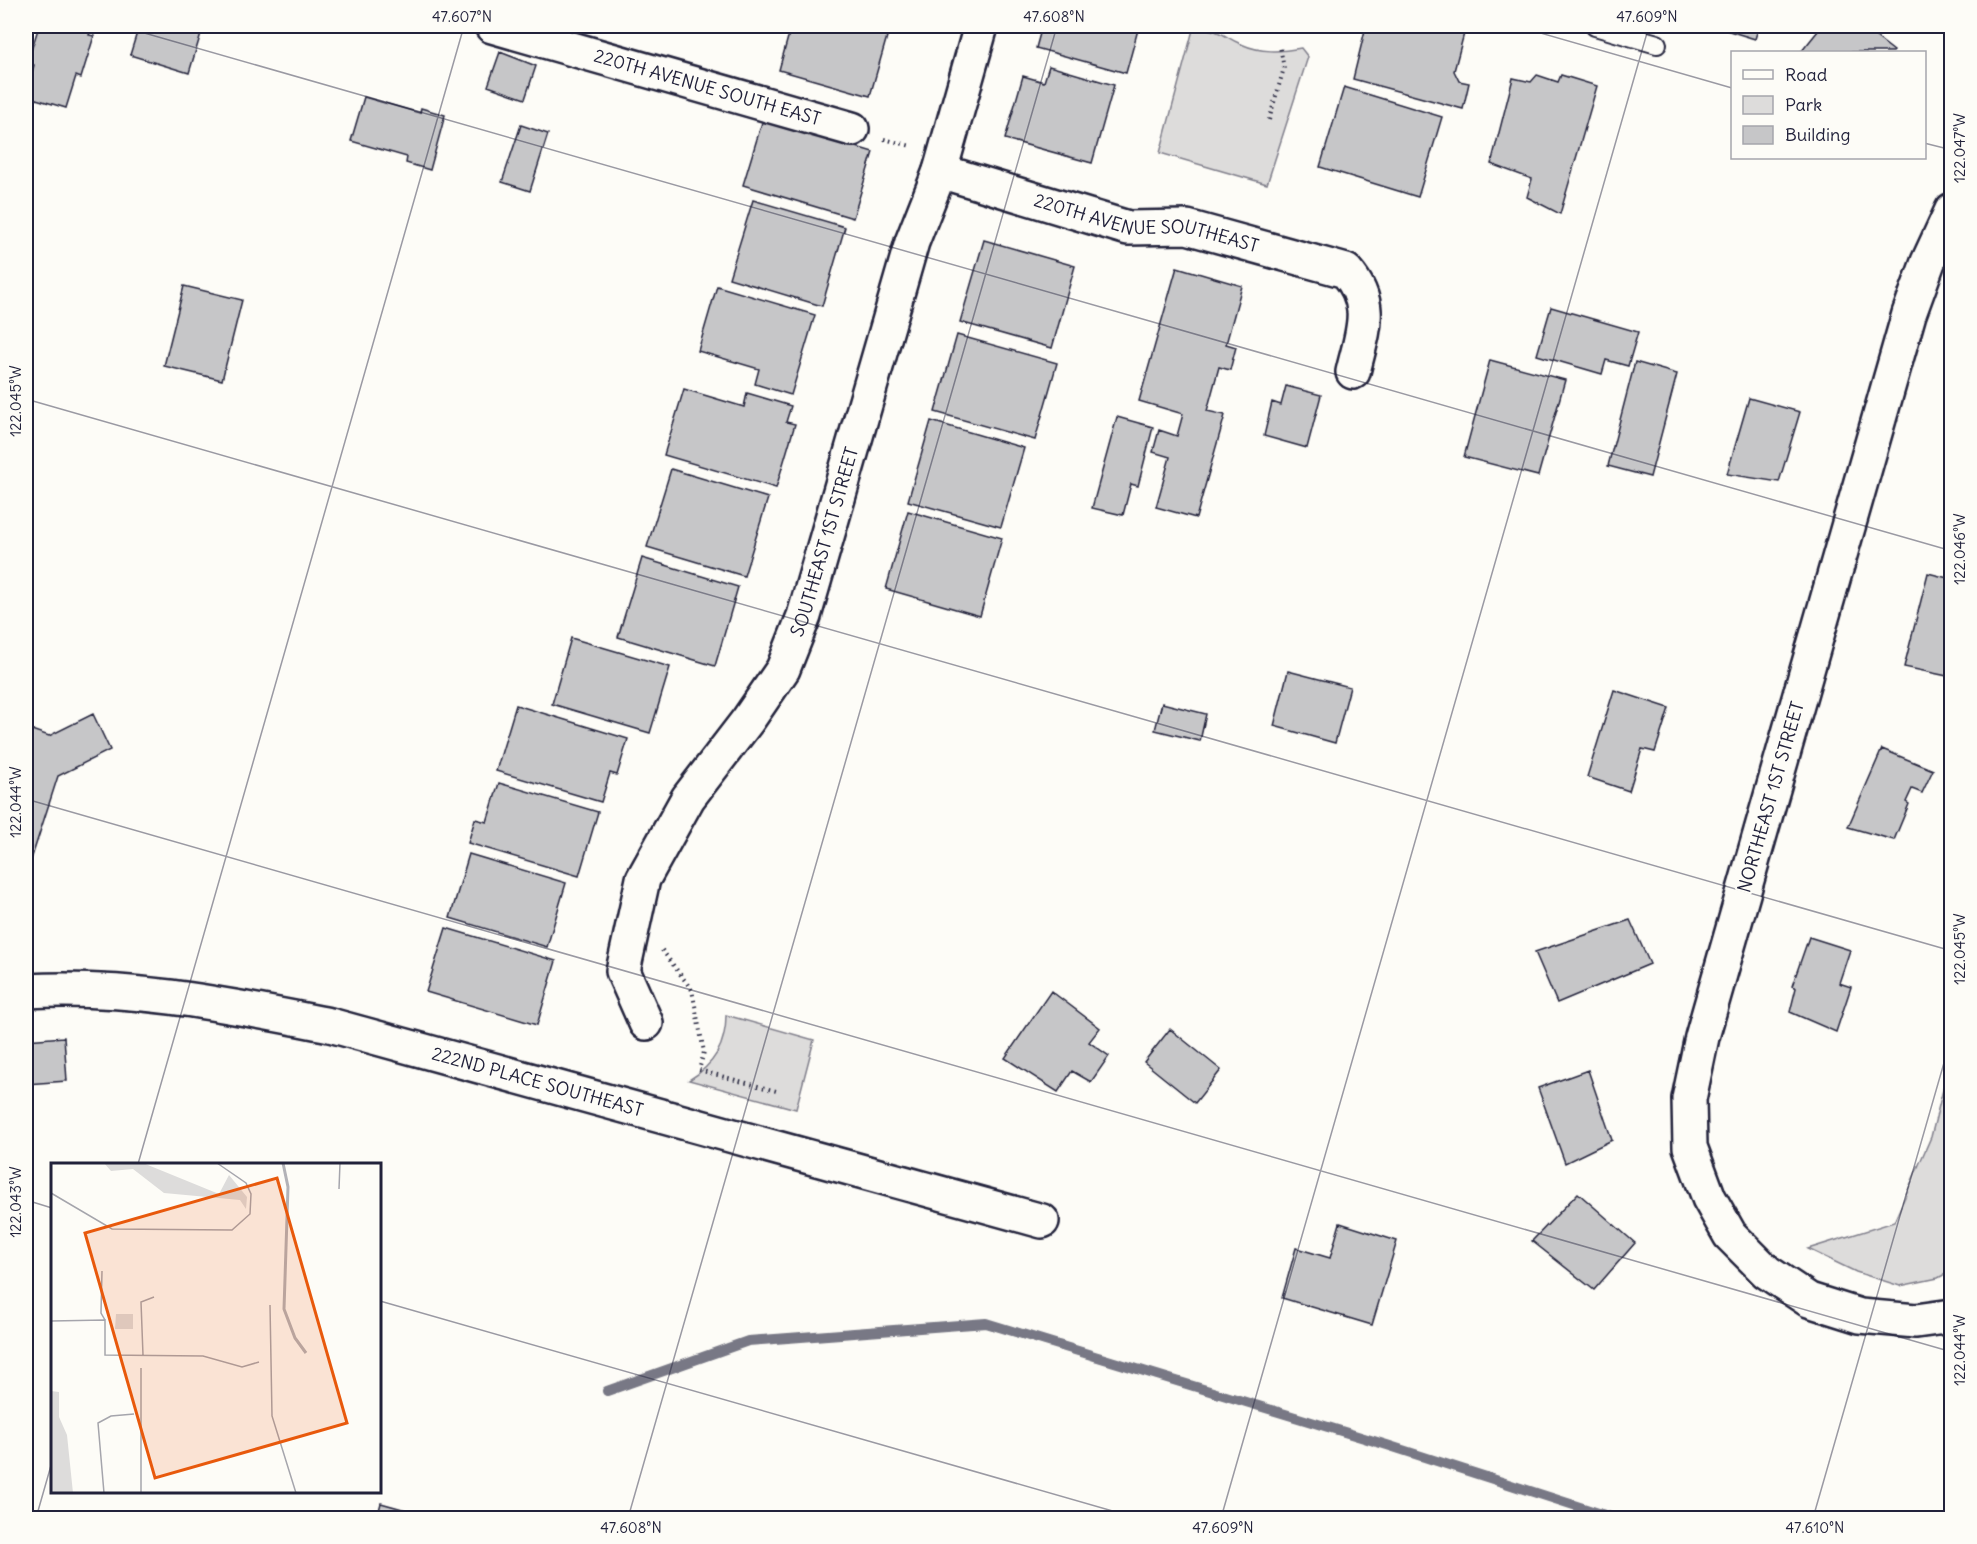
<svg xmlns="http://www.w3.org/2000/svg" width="1977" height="1544" viewBox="0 0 1977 1544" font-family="Delius,sans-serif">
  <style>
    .green { fill: #dddcdb; stroke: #807f8b; stroke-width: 1.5 }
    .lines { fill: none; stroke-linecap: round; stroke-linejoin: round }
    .stream { stroke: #787885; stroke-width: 10 }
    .building { fill: #c6c6c8; stroke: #22223b; stroke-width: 1.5 }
    .lane-casing { stroke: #22223b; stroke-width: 22 }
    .street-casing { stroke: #22223b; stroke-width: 38 }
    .path { stroke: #22223b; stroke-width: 4; stroke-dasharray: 1.5 4.5; stroke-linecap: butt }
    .lane { stroke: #fdfcf7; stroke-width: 18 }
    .street { stroke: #fdfcf7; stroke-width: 33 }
    .ticks { fill: none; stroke: #22223b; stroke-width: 1.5; stroke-opacity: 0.45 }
    .labels { text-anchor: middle; stroke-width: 4.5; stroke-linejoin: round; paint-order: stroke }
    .street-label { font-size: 18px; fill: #22223b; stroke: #fdfcf7 }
    .inset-river { fill: none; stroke: #b2b2b7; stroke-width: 3 }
    .inset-road { fill: none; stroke: #a5a5ac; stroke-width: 1.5 }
    .view { fill: #e8590c; fill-opacity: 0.15; stroke: #e8590c; stroke-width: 3 }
    .inset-edge { fill: none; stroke: #22223b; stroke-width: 3 }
    .neatline { fill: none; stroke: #22223b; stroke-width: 2 }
    .ticks-label { font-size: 15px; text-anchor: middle; fill: #22223b }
  </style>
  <rect width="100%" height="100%" fill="#fdfcf7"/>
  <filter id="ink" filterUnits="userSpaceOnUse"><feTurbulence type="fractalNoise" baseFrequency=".0167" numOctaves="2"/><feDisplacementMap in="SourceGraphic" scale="12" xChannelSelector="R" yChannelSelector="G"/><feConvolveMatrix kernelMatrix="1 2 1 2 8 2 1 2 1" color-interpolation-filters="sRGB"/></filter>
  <g filter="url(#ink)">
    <path class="green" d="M1194,26H1203L1207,29C1224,32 1226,38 1241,44C1261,53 1280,52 1301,48L1308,57L1267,184L1160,153Z
      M726,1015L814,1040L796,1109L689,1080C714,1065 726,1045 726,1015Z
      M1951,1058V1271L1938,1278L1900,1286L1856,1272L1808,1249L1894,1222L1931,1137Z"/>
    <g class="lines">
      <path class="stream" d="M607,1391L748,1341L986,1323L1387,1445L1614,1518"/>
    </g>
    <path class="building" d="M39,26H92L89,35L94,36L81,78L76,76L66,108L26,96L34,65L27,63Z
      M139,26H187L202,30L189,73L130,55Z
      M775,26H890L870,96L779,70L790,30Z
      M1042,26H1139L1126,73L1036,48Z
      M1366,26H1466L1454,71L1459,81L1469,83L1463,109L1353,79Z
      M1716,26H1759L1755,39L1716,27Z
      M1822,26H1862L1894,51L1893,52H1801Z
      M500,52L536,66L525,99L488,86Z
      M1049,66L1114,85L1092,163L1005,139L1023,76L1044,82Z
      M1537,75L1558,82L1561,75L1597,86L1560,214L1527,197L1532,179L1491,164L1513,78L1531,82Z
      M1344,87L1442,117L1418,197L1320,167Z
      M364,97L420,113L421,108L445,115L430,170L406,163L407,157L351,141Z
      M763,119L873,152L853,218L743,185Z
      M521,125L548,134L530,191L502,182Z
      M753,200L845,227L822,306L729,278Z
      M984,240L1075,266L1052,348L960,322Z
      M1177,267L1242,286L1226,344L1236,347L1230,370L1219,367L1207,411L1225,415L1196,518L1156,507L1170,457L1153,452L1159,430L1177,436L1183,414L1139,401Z
      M184,286L242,300L222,380L164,366Z
      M717,286L815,315L791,395L755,384L759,369L698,351Z
      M1551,307L1638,332L1628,366L1606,360L1602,374L1537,355Z
      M957,335L1057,363L1035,440L935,412Z
      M1490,360L1565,380L1538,476L1464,457Z
      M1635,362L1677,374L1650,477L1608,466Z
      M1286,386L1321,395L1307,448L1264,436L1272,402L1281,405Z
      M684,389L744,407L747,393L791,406L786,422L795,424L776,488L664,455Z
      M1749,398L1800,412L1779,482L1727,474Z
      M1117,417L1153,427L1138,486L1131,484L1123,515L1092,508Z
      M931,421L1024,448L1001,527L908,501Z
      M671,469L768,498L744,576L647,547Z
      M908,511L1002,538L980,616L886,589Z
      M642,558L738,587L715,666L618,637Z
      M1928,573L1952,579V677L1904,667Z
      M571,638L670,667L650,733L552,704Z
      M1288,671L1350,687L1335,743L1274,726Z
      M1614,690L1669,708L1655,752L1642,749L1629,791L1587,777Z
      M1162,703L1206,714L1200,741L1155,730Z
      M516,705L628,739L617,775L610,773L601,802L496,771Z
      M93,714L110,750L58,776L29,866L26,865V728L49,736Z
      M1882,749L1933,770L1922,793L1912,789L1906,802L1909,804L1894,840L1848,827Z
      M499,783L598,812L579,876L468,843L475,819L487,822Z
      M469,854L566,883L547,947L450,918Z
      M1630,920L1650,964L1557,1003L1535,952Z
      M446,928L556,961L537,1025L426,992Z
      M1809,937L1850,950L1839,983L1851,987L1836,1032L1790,1012L1796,988L1792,986Z
      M1051,991L1100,1028L1089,1042L1109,1056L1091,1082L1072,1071L1058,1092L1005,1058Z
      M1170,1029L1221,1070L1195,1103L1144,1062Z
      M64,1037L67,1081L26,1084V1040Z
      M1588,1070L1612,1140L1565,1163L1538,1088Z
      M1578,1193L1635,1243L1594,1290L1532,1241Z
      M1340,1223L1397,1241L1372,1325L1282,1298L1296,1248L1330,1258Z
      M381,1503L431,1517L430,1518H377Z"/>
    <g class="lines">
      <g class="lane-casing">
        <path id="lane" d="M1595,26L1657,44"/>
      </g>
      <g class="street-casing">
        <g id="street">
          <path id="s1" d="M492,26L852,129"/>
          <path id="s2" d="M940,171L1128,228L1187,227L1346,271C1376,305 1362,333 1353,372"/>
          <path d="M1952,210L1928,262L1909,314L1702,1037L1689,1099L1690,1147L1709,1198L1730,1235L1767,1272L1809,1300L1860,1316L1916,1321L1952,1316"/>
          <path id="s3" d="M26,991C132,985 227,1005 330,1025L1042,1221"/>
          <path id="s4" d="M646,1023L623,971L643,879L688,798L748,720L783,669L804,616L912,242L940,171L981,26"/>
        </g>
      </g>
      <path class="path" d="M1269,120L1284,68L1280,47
        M884,139L911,146
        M662,950L692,990L704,1052L699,1070L780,1092"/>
      <use href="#lane" class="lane"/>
      <use href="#street" class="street"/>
    </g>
  </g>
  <path class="ticks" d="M120,26L1952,551M1516,26L1732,88M1924,143L1952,150M26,399L1952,951M26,799L1952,1352M138,1164L464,26M26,1200L52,1208M380,1301L1137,1518M36,1518L52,1462M628,1518L1057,26M1221,1518L1649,26M1813,1518L1952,1035"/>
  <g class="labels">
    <g class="street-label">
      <text dy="6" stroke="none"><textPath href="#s1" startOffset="224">220TH AVENUE SOUTH EAST</textPath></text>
      <text dy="6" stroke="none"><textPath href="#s2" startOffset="214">220TH AVENUE SOUTHEAST</textPath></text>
      <text dy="6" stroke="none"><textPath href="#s4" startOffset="538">SOUTHEAST 1ST STREET</textPath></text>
      <text transform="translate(1771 797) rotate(-74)" y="6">NORTHEAST 1ST STREET</text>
      <text dy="6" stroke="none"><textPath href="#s3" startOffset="522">222ND PLACE SOUTHEAST</textPath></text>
    </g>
  </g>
  <g transform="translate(51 1163)">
    <rect width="330" height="330" fill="#fdfcf7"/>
    <path d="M53,0H92L168,31L178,12L196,34L195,46L189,37L113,30L82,6L60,8ZM65,151H82V166H64ZM0,228L8,229V254L16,272L22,330H0Z" fill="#dddcdb"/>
    <path class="inset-river" d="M232,0L237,24L233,146L244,175L255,190"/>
    <path class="inset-road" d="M288,26L289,0M0,30L61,66L181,67L199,51L200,31L195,20L166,0M51,108L50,150L54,157M219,142L221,253L245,330M0,158L54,157V192L152,193L191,204L208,199M92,192L90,139L103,134M53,330L47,260L60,253L83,251M90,330V205"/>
    <path class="view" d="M226,15L296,260L104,315L34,70Z"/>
    <rect width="330" height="330" class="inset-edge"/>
  </g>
  <rect width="1977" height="1544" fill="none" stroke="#fdfcf7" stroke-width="66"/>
  <rect x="1731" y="51" width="195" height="108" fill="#fdfcf7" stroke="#a5a5ac" stroke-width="1.5"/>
  <rect x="1743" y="70" width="30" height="9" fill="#fdfcf7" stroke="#a5a5ac" stroke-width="1.5"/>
  <text x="1785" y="81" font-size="18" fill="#22223b">Road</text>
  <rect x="1743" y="96" width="30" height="18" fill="#dddcdb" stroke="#a5a5ac" stroke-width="1.5"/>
  <text x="1785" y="111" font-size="18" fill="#22223b">Park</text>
  <rect x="1743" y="126" width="30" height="18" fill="#c6c6c8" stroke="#a5a5ac" stroke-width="1.5"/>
  <text x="1785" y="141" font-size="18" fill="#22223b">Building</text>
  <rect x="33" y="33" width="1911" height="1478" class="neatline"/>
  <g class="ticks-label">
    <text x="462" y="22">47.607°N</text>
    <text x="1054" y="22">47.608°N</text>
    <text x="1647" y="22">47.609°N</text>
    <text transform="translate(1960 148) rotate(-90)" y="5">122.047°W</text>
    <text transform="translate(16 401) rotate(-90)" y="5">122.045°W</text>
    <text transform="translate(1960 549) rotate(-90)" y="5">122.046°W</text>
    <text transform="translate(16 802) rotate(-90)" y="5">122.044°W</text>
    <text transform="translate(1960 949) rotate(-90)" y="5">122.045°W</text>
    <text transform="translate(16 1202) rotate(-90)" y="5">122.043°W</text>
    <text transform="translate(1960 1350) rotate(-90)" y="5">122.044°W</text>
    <text x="631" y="1533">47.608°N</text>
    <text x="1223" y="1533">47.609°N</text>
    <text x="1815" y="1533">47.610°N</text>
  </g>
</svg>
